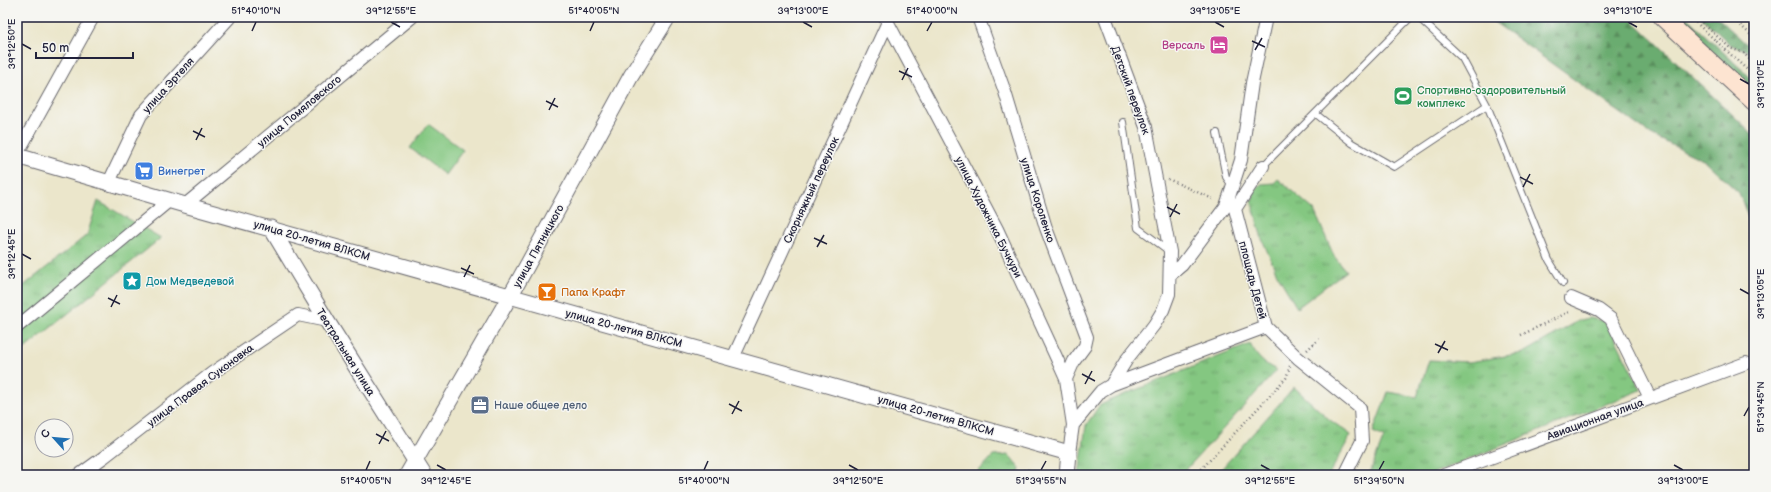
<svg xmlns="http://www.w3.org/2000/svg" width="1771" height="492" viewBox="0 0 1771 492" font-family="'Balsamiq Sans',sans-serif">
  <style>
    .grass { fill: url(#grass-tufts); stroke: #53745e }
    .forest { fill: url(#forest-firs); stroke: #466755 }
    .pitch { fill: #84c781; stroke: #53745e }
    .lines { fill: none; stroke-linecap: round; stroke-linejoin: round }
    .service-casing { stroke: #68676d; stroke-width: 8 }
    .minor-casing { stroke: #68676d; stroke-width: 14 }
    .tertiary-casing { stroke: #68676d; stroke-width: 17 }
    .secondary-casing { stroke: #68676d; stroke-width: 19 }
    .path { stroke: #68676d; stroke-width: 2.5; stroke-dasharray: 1 3; stroke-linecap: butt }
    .service { stroke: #fff; stroke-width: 6 }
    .minor { stroke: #fff; stroke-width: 12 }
    .tertiary { stroke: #fff; stroke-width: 15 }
    .secondary { stroke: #fde4d1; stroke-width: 17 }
    .ticks { fill: none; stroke: #22223b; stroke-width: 1.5 }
    .labels { text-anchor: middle; stroke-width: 3; stroke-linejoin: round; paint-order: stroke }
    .hotel-label { font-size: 11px; fill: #b23c85; stroke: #f6f6f2; text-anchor: end }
    .street-label { font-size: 11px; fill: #22223b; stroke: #f6f6f2 }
    .leisure-label { font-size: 11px; fill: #27864d; stroke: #f6f6f2; text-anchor: start }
    .shop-label { font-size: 11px; fill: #366cbe; stroke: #f6f6f2; text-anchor: start }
    .culture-label { font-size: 11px; fill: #0d838f; stroke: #f6f6f2; text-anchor: start }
    .food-label { font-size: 11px; fill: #c56008; stroke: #f6f6f2; text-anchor: start }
    .service-label { font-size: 11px; fill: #4e5e75; stroke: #f6f6f2; text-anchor: start }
    .neatline { fill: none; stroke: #22223b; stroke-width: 1.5 }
    .ticks-label { font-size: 10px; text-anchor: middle; fill: #22223b }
  </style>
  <defs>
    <pattern id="grass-tufts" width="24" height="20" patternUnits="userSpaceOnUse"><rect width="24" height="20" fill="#84c781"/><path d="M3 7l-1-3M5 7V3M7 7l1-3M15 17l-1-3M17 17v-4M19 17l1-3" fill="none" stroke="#6ca16b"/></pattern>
    <pattern id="forest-firs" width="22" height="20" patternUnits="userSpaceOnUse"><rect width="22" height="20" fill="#6bac6f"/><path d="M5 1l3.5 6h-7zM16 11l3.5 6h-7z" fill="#588c5c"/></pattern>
  </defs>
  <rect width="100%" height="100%" fill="#f6f6f2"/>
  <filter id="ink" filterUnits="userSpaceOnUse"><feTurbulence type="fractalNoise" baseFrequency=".025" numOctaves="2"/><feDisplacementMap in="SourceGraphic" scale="8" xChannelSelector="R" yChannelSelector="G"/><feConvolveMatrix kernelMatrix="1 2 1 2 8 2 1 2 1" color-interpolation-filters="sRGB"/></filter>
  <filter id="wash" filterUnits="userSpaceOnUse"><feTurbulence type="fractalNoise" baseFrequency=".012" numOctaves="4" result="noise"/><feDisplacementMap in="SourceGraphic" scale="16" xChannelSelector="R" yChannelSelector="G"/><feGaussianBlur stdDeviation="0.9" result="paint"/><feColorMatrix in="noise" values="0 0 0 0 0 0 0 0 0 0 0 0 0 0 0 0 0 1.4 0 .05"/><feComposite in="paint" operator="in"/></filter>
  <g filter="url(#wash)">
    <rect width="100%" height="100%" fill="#ebe6cb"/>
    <path class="grass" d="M1278,179L1314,210L1334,256L1346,271L1297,308L1277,274L1262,239L1252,202L1254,192L1261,184L1274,183Z
      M98,201L161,238L17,355V291L87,235Z
      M1590,318L1603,321L1609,326L1641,390L1429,475H1369L1384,437L1373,432L1388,392L1417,397L1429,360L1469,362L1523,353L1580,320Z
      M1250,344C1257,357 1263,364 1277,370L1181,475H1079L1086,425L1099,406L1113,399Z
      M1294,387L1330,420L1351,435L1329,475H1216Z
      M1009,455L1020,468L1018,475H975L993,456Z"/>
    <path class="forest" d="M1487,17H1629L1754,135V233L1739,193L1705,161L1651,135Z
      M1673,17H1686L1754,81V91Z
      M1701,17H1717L1754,51V59L1746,50L1731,45Z"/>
    <path class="pitch" d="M428,124L463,150L445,175L410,148Z"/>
  </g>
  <g filter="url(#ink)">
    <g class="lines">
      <g class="service-casing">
        <path id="service" d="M1418,17L1462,58L1487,105L1549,260L1563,283
          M1316,114L1352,143L1394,167L1487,105
          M1123,122L1138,228L1169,251
          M1217,133L1226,177L1233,187
          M1263,166L1411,17"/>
      </g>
      <g class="minor-casing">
        <path id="minor" d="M885,17L997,229L1057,359L1066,379L1073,425
          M978,17L1005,92L1046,228L1087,337L1085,346L1074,361L1066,379
          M1105,17L1146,127L1170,252L1169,294L1163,310L1154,325L1127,359L1111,385
          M17,154L93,17
          M1263,166L1235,209L1266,327L1298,358L1360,408L1362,441L1345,475
          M109,182L141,115L230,17
          M185,205L412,17
          M1170,275L1182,265L1226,206L1241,160L1252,83L1266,17
          M1571,298L1599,310L1611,319L1650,398
          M17,327L170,200
          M733,358L888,22
          M1069,453L1073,425L1101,391L1111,385L1266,327
          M79,475L104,457L212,373L298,315L327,321
          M1444,475L1746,363"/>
      </g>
      <g class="tertiary-casing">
        <path id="tertiary" d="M17,156L185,205L1069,453L1067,475
          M271,228L327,321L424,475
          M407,475L518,282L631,76L668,17"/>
      </g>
      <g class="secondary-casing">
        <path id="secondary" d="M1662,17L1754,102"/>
      </g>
      <path class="path" d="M1690,17L1754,76
        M1696,17L1730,48L1744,53L1754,65
        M1732,17L1754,38
        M1168,179L1215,200
        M1521,335L1571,311
        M1307,350L1319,339
        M1000,475L1028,470L1037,475
        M1196,475L1286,378L1290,366"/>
      <use href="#service" class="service"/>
      <use href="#minor" class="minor"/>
      <use href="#tertiary" class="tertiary"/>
      <use href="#secondary" class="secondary"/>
    </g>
  </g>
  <path class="ticks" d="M391,22L400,27M803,22L812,27M1215,22L1224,27M1628,22L1637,27M252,31L256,22M590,31L594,22M927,31L932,22M1252,41L1265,47M22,44L31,49M1255,50L1262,38M899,71L912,77M1740,79L1749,84M902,80L908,68M546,101L558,107M549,110L555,98M193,131L205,137M196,140L202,128M1520,177L1533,184M1523,187L1530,174M1167,207L1180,214M1170,217L1177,204M814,238L827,244M817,247L824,235M22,254L31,259M461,268L474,274M464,277L470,265M1740,289L1749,294M108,298L120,304M111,307L117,295M1435,344L1448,350M1438,353L1445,341M1082,374L1095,381M1085,384L1092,371M729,404L742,411M732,414L739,401M1744,416L1749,407M376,434L389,441M379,444L386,431M437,465L446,470M849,465L858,470M1261,465L1270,470M1674,465L1683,470M366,470L370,461M704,470L708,461M1041,470L1046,461M1379,470L1384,461"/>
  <defs>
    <g id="hotel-square" transform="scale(1)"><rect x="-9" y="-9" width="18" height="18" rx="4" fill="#d1479c" stroke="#f6f6f2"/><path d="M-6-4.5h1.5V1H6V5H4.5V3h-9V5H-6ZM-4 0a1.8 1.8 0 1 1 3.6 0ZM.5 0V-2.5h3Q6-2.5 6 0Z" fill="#fff"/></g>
    <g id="stadium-square" transform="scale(1)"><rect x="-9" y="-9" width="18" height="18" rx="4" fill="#2e9e5b" stroke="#f6f6f2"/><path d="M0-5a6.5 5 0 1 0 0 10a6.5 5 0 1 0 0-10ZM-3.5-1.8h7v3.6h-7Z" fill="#fff"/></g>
    <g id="supermarket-square" transform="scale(1)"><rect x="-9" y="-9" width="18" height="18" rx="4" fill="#3f7fe0" stroke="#f6f6f2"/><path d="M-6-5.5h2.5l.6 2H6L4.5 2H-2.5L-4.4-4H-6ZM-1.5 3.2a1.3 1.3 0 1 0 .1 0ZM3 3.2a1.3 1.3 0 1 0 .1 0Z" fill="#fff"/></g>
    <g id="sight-square" transform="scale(1)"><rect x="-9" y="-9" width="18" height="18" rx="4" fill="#0f9aa8" stroke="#f6f6f2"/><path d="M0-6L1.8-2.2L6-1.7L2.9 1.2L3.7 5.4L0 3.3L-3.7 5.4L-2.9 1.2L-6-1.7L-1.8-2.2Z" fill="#fff"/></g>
    <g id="bar-square" transform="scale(1)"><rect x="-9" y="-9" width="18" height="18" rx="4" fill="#e8710a" stroke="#f6f6f2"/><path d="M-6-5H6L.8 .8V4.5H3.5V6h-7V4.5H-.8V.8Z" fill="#fff"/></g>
    <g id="office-square" transform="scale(1)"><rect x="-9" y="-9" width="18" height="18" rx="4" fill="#5c6f8a" stroke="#f6f6f2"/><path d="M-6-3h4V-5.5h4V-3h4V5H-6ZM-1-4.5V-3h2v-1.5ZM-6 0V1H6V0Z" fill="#fff"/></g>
  </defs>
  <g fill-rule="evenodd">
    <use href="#hotel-square" x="1219" y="45"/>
    <use href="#stadium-square" x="1403" y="96"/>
    <use href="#supermarket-square" x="144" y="171"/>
    <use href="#sight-square" x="132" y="281"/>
    <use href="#bar-square" x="547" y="292"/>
    <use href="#office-square" x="480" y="405"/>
  </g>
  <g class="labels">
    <g class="hotel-label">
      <text x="1205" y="49">Версаль</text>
    </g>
    <g class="street-label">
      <text transform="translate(168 85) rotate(-48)" y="4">улица Эртеля</text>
      <text transform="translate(1131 90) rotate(70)" y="4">Детский переулок</text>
      <text transform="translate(299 111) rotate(-40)" y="4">улица Помяловского</text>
      <text transform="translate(811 190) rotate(-65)" y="4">Скорняжный переулок</text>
      <text transform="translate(1038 200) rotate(72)" y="4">улица Короленко</text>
      <text transform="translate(989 217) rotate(63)" y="4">улица Художника Бучкури</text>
      <text transform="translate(312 240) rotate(16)" y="4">улица 20-летия ВЛКСМ</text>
      <text transform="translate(538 246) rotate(-61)" y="4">улица Пятницкого</text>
      <text transform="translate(1253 280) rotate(75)" y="4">площадь Детей</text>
      <text transform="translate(624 328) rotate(15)" y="4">улица 20-летия ВЛКСМ</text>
      <text transform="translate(346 352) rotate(58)" y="4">Театральная улица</text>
      <text transform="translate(200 385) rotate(-37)" y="4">улица Правая Суконовка</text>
      <text transform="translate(936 415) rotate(16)" y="4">улица 20-летия ВЛКСМ</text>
      <text transform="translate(1595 419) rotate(-20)" y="4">Авиационная улица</text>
    </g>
    <g class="leisure-label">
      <text x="1417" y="94">Спортивно-оздоровительный<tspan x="1417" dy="13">комплекс</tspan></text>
    </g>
    <g class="shop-label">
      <text x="158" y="175">Винегрет</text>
    </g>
    <g class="culture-label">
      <text x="146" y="285">Дом Медведевой</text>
    </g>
    <g class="food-label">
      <text x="561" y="296">Папа Крафт</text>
    </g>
    <g class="service-label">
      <text x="494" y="409">Наше общее дело</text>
    </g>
  </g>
  <rect width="1771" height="492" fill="none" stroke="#f6f6f2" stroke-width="44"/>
  <g transform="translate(54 438) rotate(297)"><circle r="19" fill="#f6f6f2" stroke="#a1a1a9"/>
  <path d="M0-3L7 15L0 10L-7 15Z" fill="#1f6fb2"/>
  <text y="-6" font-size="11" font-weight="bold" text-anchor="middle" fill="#22223b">С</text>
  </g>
  <path d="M36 52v6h97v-6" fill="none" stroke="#22223b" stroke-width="2"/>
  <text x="42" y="52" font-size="12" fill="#22223b" stroke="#f6f6f2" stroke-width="3" paint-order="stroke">50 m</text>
  <rect x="22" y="22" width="1727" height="448" class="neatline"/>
  <g class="ticks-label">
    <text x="256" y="14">51°40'10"N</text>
    <text x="391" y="14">39°12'55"E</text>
    <text x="594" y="14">51°40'05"N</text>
    <text x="803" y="14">39°13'00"E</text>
    <text x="932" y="14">51°40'00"N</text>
    <text x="1215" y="14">39°13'05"E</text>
    <text x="1628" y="14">39°13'10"E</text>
    <text transform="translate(11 44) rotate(-90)" y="4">39°12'50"E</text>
    <text transform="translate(1760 84) rotate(-90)" y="4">39°13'10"E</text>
    <text transform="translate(11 254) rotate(-90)" y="4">39°12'45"E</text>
    <text transform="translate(1760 294) rotate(-90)" y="4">39°13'05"E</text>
    <text transform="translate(1760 407) rotate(-90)" y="4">51°39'45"N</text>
    <text x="366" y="484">51°40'05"N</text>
    <text x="446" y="484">39°12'45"E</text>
    <text x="704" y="484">51°40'00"N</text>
    <text x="858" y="484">39°12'50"E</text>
    <text x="1041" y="484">51°39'55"N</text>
    <text x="1270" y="484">39°12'55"E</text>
    <text x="1379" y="484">51°39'50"N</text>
    <text x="1683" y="484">39°13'00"E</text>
  </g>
</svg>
